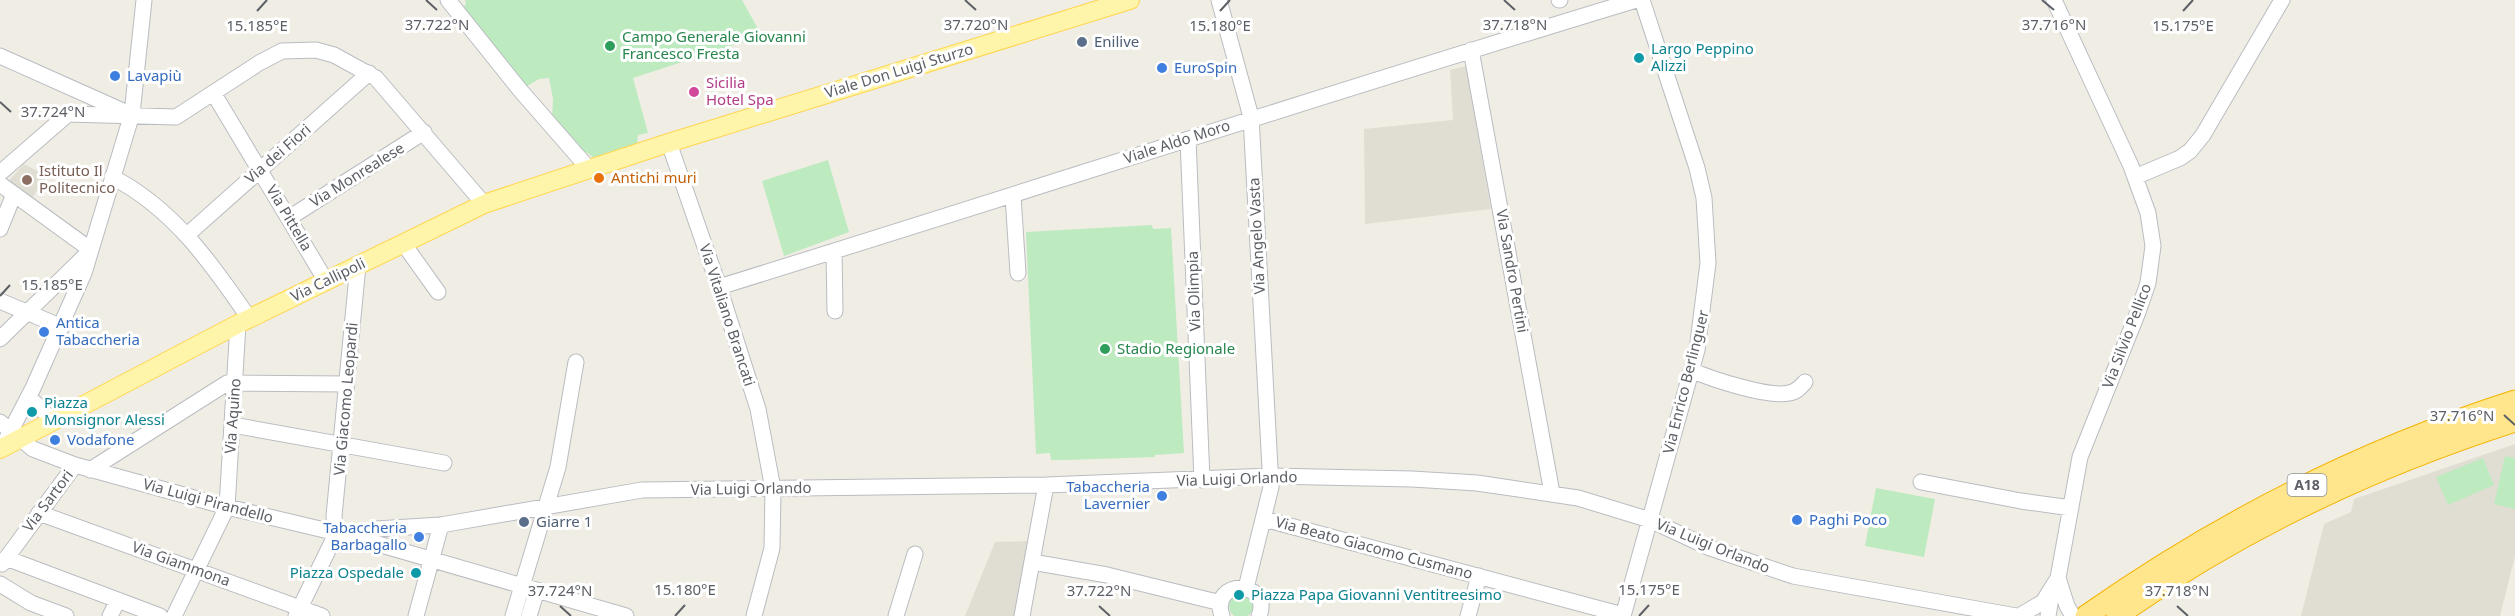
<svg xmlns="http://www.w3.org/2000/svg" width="2515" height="616" viewBox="0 0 2515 616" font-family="'Noto Sans',sans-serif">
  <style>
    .education { fill: #e0ddd3 }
    .green { fill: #beeac0 }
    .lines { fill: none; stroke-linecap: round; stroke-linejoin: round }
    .minor-casing { stroke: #b9bcc1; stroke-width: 17 }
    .major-casing { stroke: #ffd54e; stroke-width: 20 }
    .highway-casing { stroke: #f4b200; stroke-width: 23 }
    .minor { stroke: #fff; stroke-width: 15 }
    .major { stroke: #fff5aa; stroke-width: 18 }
    .highway { stroke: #ffe68c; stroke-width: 21 }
    .ticks { fill: none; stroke: #5c6066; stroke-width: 2 }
    .service-dot { fill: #5c6f8a; stroke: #fff; stroke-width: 2 }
    .leisure-dot { fill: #2e9e5b; stroke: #fff; stroke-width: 2 }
    .culture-dot { fill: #0f9aa8; stroke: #fff; stroke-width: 2 }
    .shop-dot { fill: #3f7fe0; stroke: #fff; stroke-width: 2 }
    .hotel-dot { fill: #d1479c; stroke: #fff; stroke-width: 2 }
    .food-dot { fill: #e8710a; stroke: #fff; stroke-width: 2 }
    .education-dot { fill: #8d6e63; stroke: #fff; stroke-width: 2 }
    .labels { text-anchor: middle; stroke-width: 6; stroke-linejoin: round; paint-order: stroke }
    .shield { fill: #fff; stroke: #8d9094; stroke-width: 1.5 }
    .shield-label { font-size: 14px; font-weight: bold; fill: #5c6066 }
    .leisure-label { font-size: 15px; fill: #27864d; stroke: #fff; text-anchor: start }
    .service-label { font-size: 15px; fill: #4e5e75; stroke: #fff; text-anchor: start }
    .culture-label { font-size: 15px; fill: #0d838f; stroke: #fff; text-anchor: start }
    .shop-label { font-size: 15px; fill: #366cbe; stroke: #fff; text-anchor: start }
    .street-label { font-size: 15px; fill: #5c6066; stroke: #fff }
    .hotel-label { font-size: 15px; fill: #b23c85; stroke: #fff; text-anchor: start }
    .education-label { font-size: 15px; fill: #785e54; stroke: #fff; text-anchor: start }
    .food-label { font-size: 15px; fill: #c56008; stroke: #fff; text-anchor: start }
    .ticks-label { font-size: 15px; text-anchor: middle; fill: #5c6066; stroke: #fff; stroke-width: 6; stroke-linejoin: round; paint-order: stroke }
  </style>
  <rect width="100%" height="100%" fill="#f0eee4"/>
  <path class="education" d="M1466,66L1491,209L1365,224L1364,129L1453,120L1450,70Z
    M24,164L47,176L30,201L6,184Z
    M2515,444V556L2500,616H2301L2324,524L2351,512L2354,499Z
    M1029,541L1016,616H965L995,542Z"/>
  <path class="green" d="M465,0H742L762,36L633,78L648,133L638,135L637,144L594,158L586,152H581L552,118L553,99L549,78L539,79L524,88L462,11L466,3Z
    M828,160L849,232L784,256L762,181Z
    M1152,225L1153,229L1171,228L1184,453L1155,455V457L1065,460H1051L1050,453L1036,454L1026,232Z
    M2505,456L2515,458V509L2494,504Z
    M2483,458L2494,485L2448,505L2436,477Z
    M1876,488L1935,499L1924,557L1865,546Z
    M1229 606a12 12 0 1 1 24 0a12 12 0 1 1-24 0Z"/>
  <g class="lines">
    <g class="minor-casing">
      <path id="minor" d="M448,0L520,90L589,169
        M1219,0L1251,117L1271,487L1246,588
        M1559,0H1560
        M1471,50L1552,493
        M0,56L123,111
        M214,94L326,281
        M1188,139L1202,480
        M669,143L719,287L758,409L773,489L772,548L754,616
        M0,173L68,114L176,117L259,63L282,51L316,50L334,55L376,78L484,204
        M112,177C173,208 212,264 249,318
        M2135,177L2180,158L2190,151L2203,135L2282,0
        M0,184L91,250L0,339
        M1013,196L1018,273
        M289,218L424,132
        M0,229L14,194
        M187,235L369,73
        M403,243L438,292
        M834,251L835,311
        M719,287C1025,192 1329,93 1636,0
        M0,301L62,327
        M1691,370C1711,379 1769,398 1789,393C1796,392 1800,388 1805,382
        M29,397L52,420
        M0,422L33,449L75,465L227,507L354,537L626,616
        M233,425L444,463
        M6,440L33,388L84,273L132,114L144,0
        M90,470L227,383L347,384
        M1921,482L2021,501L2071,508
        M39,513L322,616
        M1264,519L1623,615
        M354,537L376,529L441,525L642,490L1046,485L1270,476L1412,479L1477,483L1578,498L1650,520L1710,548L1793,576L2016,616
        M6,558L160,616
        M1032,562L1107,575L1221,603
        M2,564L75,465
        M2058,578L2067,606L2073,616
        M0,584L31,603L66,616
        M110,616L118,600
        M174,616L227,507L238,324
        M296,616L336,534L334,516L358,265
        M416,616L441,525
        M513,616L558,467L576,362
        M529,616L537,590
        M896,616L915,554
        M1022,616L1046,485
        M1222,616C1209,578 1273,580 1259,616
        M1468,616L1479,576
        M1623,616L1697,350L1708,263L1704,198L1697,168L1642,0
        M2019,616L2043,602L2058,578L2080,457L2138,312L2148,283L2153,246L2148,213L2131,166L2054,0
        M2048,616L2052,592"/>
    </g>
    <g class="major-casing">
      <path id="major" d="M0,449L238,324L484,204L662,145L1130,0"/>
    </g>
    <g class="highway-casing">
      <path id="highway" d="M2086,616C2217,524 2362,450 2515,401
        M2117,616C2237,531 2375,466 2515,421"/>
    </g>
    <use href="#minor" class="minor"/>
    <use href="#major" class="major"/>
    <use href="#highway" class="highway"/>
  </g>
  <path class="ticks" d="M426,0L437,10M965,0L976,10M1504,0L1515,10M2042,0L2054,10M257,11L267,0M1220,11L1230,0M2183,11L2193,0M0,102L11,112M0,296L10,285M2504,415L2515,425M560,606L571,616M1099,606L1110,616M2177,606L2188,616M675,616L685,605M1639,616L1649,605"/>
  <g class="service-dot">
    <circle cx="1082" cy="42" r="6"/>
    <circle cx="524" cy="522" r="6"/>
  </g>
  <g class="leisure-dot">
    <circle cx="610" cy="46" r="6"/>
    <circle cx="1105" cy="349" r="6"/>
  </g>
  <g class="culture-dot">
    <circle cx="1639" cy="58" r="6"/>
    <circle cx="32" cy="412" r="6"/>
    <circle cx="416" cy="573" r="6"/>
    <circle cx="1239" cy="595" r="6"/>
  </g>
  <g class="shop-dot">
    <circle cx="1162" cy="68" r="6"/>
    <circle cx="115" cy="76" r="6"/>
    <circle cx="44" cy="332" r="6"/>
    <circle cx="55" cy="440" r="6"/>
    <circle cx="1162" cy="496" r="6"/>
    <circle cx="1797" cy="520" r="6"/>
    <circle cx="419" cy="537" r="6"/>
  </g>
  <circle class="hotel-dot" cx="694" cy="92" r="6"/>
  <circle class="food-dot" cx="599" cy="178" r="6"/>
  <circle class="education-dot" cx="27" cy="180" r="6"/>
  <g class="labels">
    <rect class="shield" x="2287.5" y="474" width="39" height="22" rx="4.5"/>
    <g class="shield-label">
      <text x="2307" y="490">A18</text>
    </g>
    <g class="leisure-label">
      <text x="622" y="42">Campo Generale Giovanni<tspan x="622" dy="17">Francesco Fresta</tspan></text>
      <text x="1117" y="354">Stadio Regionale</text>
    </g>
    <g class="service-label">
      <text x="1094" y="47">Enilive</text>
      <text x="536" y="527">Giarre 1</text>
    </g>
    <g class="culture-label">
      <text x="1651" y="54">Largo Peppino<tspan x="1651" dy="17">Alizzi</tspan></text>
      <text x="44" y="408">Piazza<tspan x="44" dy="17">Monsignor Alessi</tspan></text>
      <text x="404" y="578" text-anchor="end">Piazza Ospedale</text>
      <text x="1251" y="600">Piazza Papa Giovanni Ventitreesimo</text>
    </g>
    <g class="shop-label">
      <text x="1174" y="73">EuroSpin</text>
      <text x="127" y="81">Lavapiù</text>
      <text x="56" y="328">Antica<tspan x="56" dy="17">Tabaccheria</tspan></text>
      <text x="67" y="445">Vodafone</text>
      <text x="1150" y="492" text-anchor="end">Tabaccheria<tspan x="1150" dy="17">Lavernier</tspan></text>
      <text x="1809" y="525">Paghi Poco</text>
      <text x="407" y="533" text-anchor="end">Tabaccheria<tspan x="407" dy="17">Barbagallo</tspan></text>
    </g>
    <g class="street-label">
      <text transform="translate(899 71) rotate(-17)" y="5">Viale Don Luigi Sturzo</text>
      <text transform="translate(1177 142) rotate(-18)" y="5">Viale Aldo Moro</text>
      <text transform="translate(278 154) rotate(-41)" y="5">Via dei Fiori</text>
      <text transform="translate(357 175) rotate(-32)" y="5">Via Monrealese</text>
      <text transform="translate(289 218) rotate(59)" y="5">Via Pittella</text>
      <text transform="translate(1257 236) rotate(-93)" y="5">Via Angelo Vasta</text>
      <text transform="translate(1512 271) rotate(80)" y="5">Via Sandro Pertini</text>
      <text transform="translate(328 280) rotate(-26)" y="5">Via Callipoli</text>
      <text transform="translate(1194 291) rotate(-92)" y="5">Via Olimpia</text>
      <text transform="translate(727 315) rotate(72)" y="5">Via Vitaliano Brancati</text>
      <text transform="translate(2127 336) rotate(-69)" y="5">Via Silvio Pellico</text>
      <text transform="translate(1686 382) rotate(-76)" y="5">Via Enrico Berlinguer</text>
      <text transform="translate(346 399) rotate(-85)" y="5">Via Giacomo Leopardi</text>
      <text transform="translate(233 416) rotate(-86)" y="5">Via Aquino</text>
      <text transform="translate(1237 479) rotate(-2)" y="5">Via Luigi Orlando</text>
      <text transform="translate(751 489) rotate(-1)" y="5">Via Luigi Orlando</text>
      <text transform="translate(48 501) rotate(-53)" y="5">Via Sartori</text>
      <text transform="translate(208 501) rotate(15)" y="5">Via Luigi Pirandello</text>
      <text transform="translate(1713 546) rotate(22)" y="5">Via Luigi Orlando</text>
      <text transform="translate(1374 548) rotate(15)" y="5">Via Beato Giacomo Cusmano</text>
      <text transform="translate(181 564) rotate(20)" y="5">Via Giammona</text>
    </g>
    <g class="hotel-label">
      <text x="706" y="88">Sicilia<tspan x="706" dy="17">Hotel Spa</tspan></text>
    </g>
    <g class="education-label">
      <text x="39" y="176">Istituto Il<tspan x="39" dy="17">Politecnico</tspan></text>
    </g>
    <g class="food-label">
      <text x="611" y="183">Antichi muri</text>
    </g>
  </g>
  <g class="ticks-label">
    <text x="437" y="30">37.722°N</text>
    <text x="976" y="30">37.720°N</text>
    <text x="1515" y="30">37.718°N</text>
    <text x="2054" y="30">37.716°N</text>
    <text x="257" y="31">15.185°E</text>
    <text x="1220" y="31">15.180°E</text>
    <text x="2183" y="31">15.175°E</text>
    <text x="53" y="117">37.724°N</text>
    <text x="52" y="290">15.185°E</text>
    <text x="2462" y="421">37.716°N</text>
    <text x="685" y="595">15.180°E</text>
    <text x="1649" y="595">15.175°E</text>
    <text x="560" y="596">37.724°N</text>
    <text x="1099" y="596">37.722°N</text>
    <text x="2177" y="596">37.718°N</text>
  </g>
</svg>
